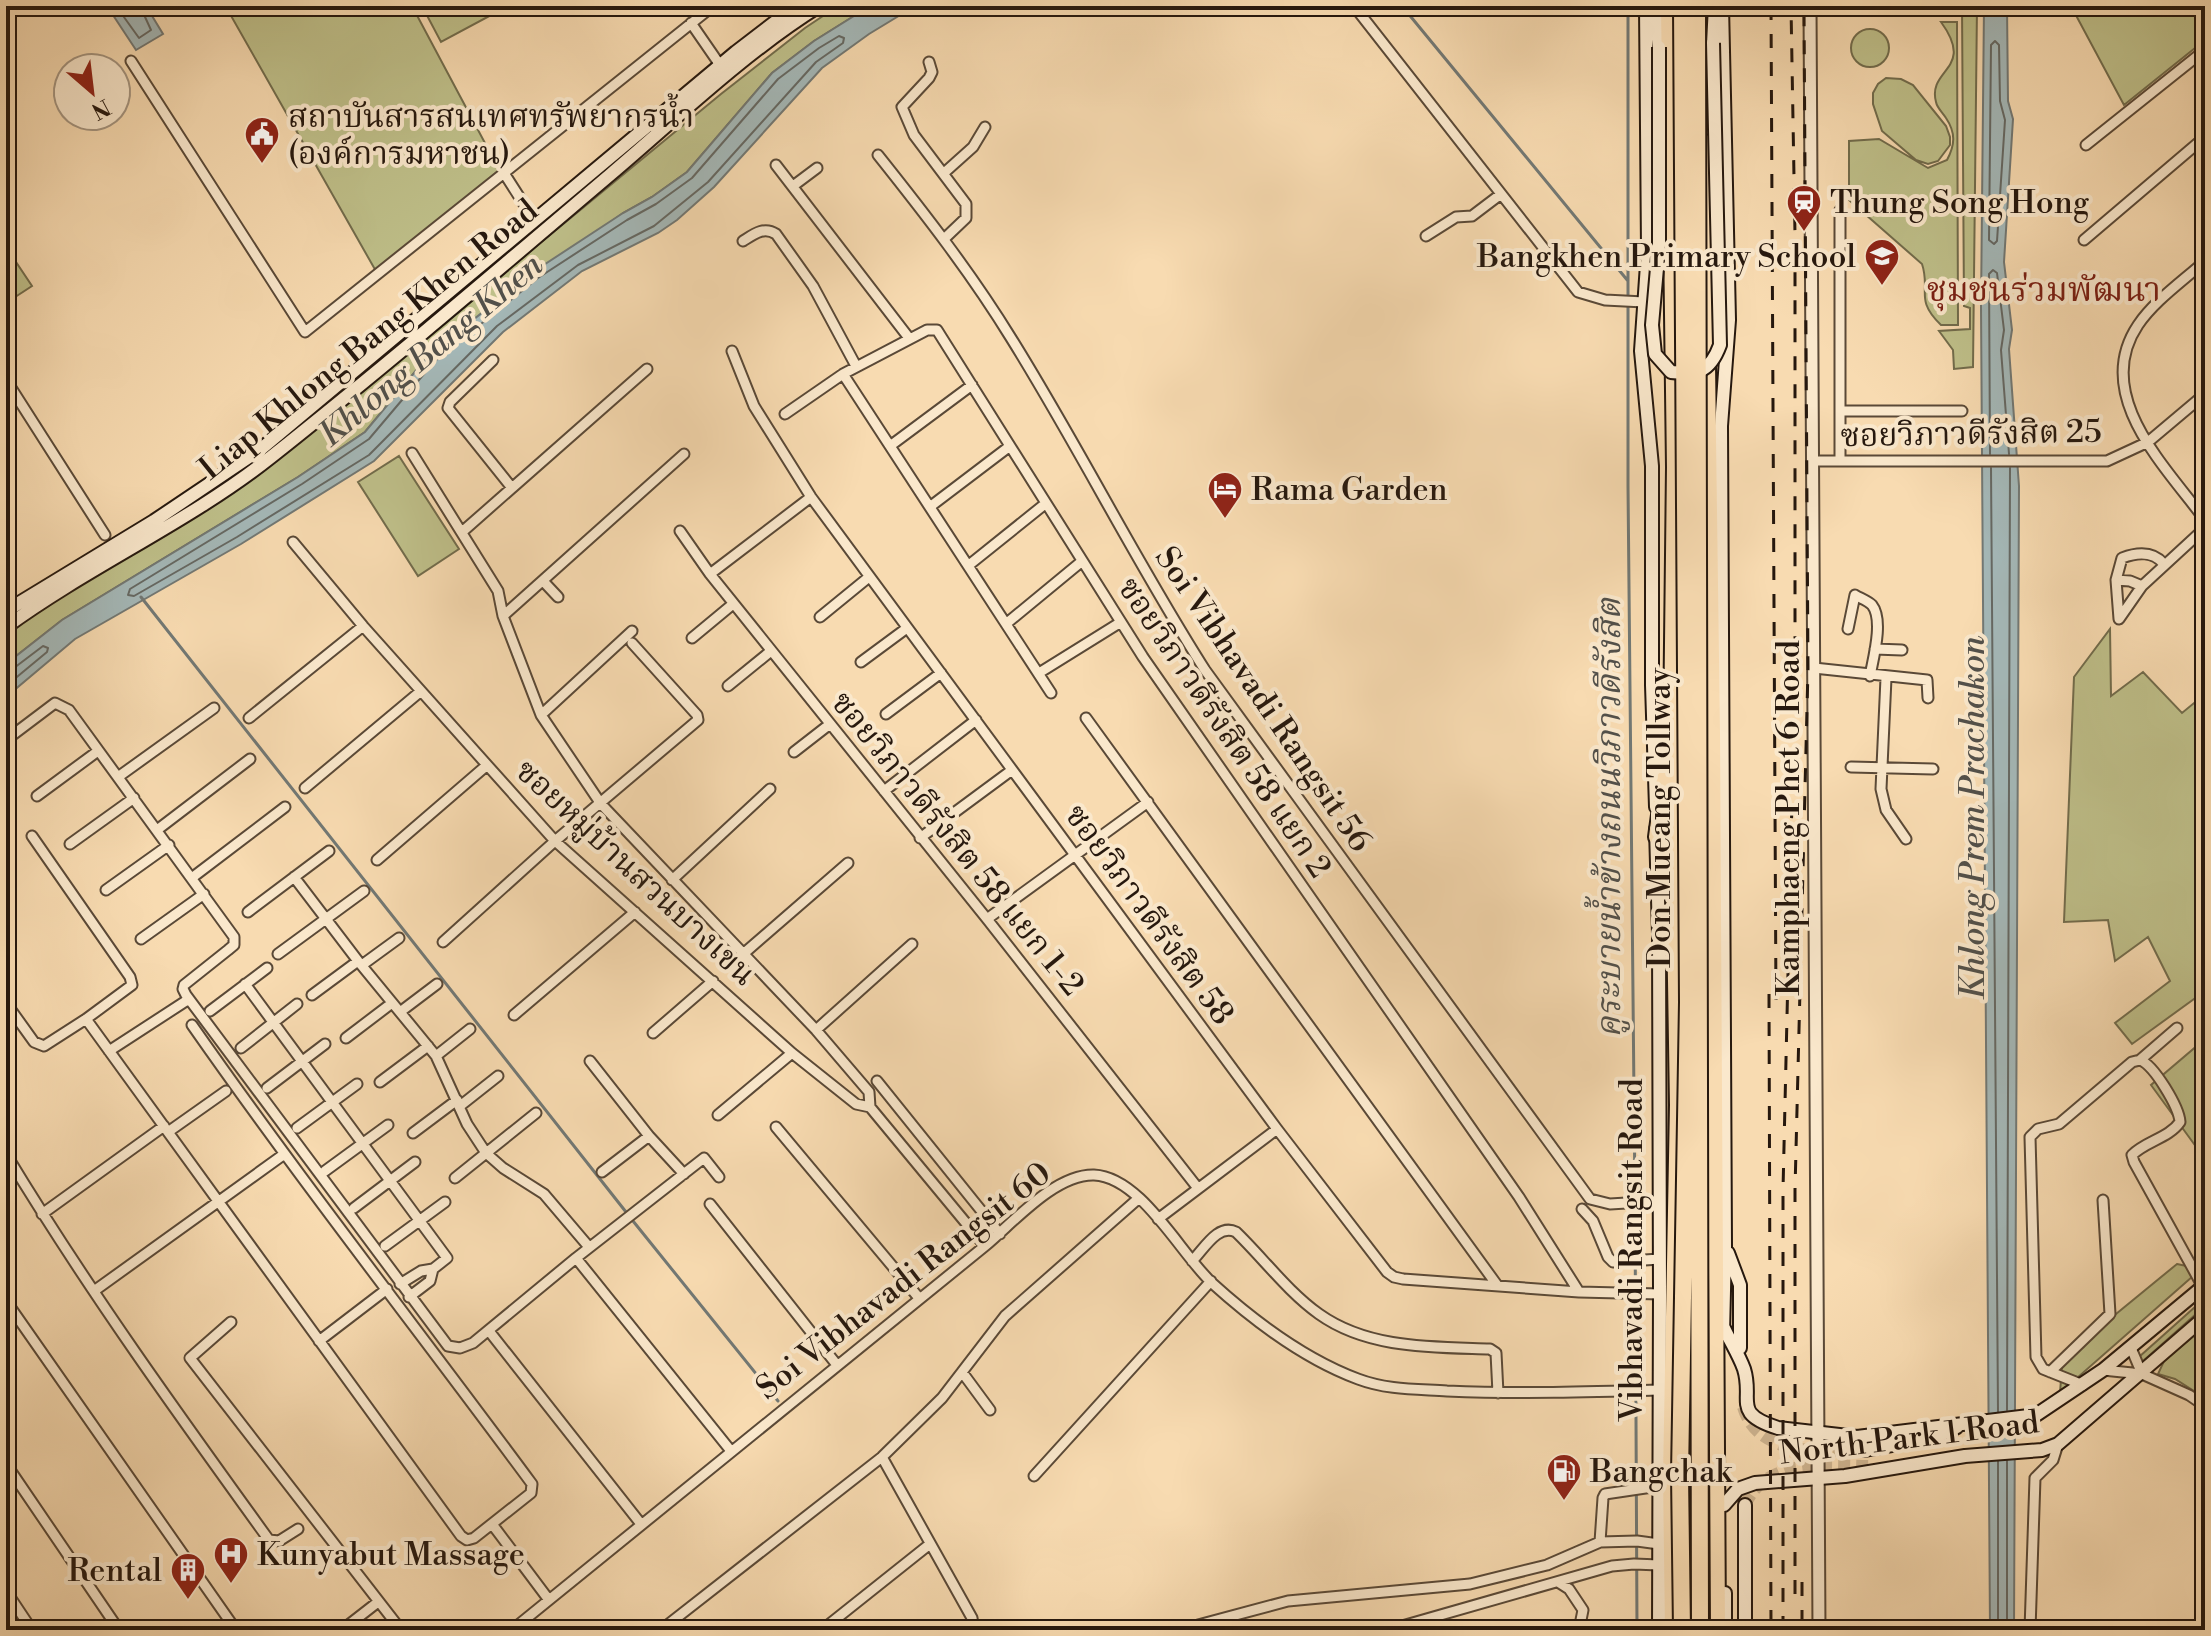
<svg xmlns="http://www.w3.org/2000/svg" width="2211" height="1636" viewBox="0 0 2211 1636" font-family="'Libre Bodoni','Noto Serif Thai',serif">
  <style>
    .green { fill: #bfc08a; stroke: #726c4c; stroke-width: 2 }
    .water { fill: #a4b8b8; stroke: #727874; stroke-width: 2 }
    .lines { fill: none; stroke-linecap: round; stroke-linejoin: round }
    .shore { stroke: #656863; stroke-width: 2 }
    .stream { stroke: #727874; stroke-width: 3 }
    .secondary-tunnel { stroke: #ceb490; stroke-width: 12; stroke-dasharray: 12 6; stroke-linecap: butt }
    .minor-casing { stroke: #5a4937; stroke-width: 13 }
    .tertiary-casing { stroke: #5a4937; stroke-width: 15 }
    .secondary-casing { stroke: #26180e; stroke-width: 16 }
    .trunk-casing { stroke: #26180e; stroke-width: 18 }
    .minor { stroke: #fae8cc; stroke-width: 9 }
    .tertiary { stroke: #fae8cc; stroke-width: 11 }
    .secondary { stroke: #fae8cc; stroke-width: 12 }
    .trunk { stroke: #f8dbb1; stroke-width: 14 }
    .rail { stroke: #26180e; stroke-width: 3; stroke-dasharray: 14 14; stroke-linecap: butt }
    .secondary-bridge-casing { stroke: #26180e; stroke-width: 16; stroke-linecap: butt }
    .motorway-bridge-casing { stroke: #26180e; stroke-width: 20; stroke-linecap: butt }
    .secondary-bridge { stroke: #fae8cc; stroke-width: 12 }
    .motorway-bridge { stroke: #f8dbb1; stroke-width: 16 }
    .labels { text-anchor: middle; stroke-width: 8; stroke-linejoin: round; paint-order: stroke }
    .poi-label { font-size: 32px; fill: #26180e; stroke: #fae8cc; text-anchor: start }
    .street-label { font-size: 32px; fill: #26180e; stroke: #fae8cc }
    .neighbourhood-label { font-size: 34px; fill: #7a1f14; stroke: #fae8cc }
    .water-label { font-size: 34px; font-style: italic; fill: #52504a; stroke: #fae8cc }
  </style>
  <rect width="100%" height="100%" fill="#f8dbb1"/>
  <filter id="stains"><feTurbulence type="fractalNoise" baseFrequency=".0025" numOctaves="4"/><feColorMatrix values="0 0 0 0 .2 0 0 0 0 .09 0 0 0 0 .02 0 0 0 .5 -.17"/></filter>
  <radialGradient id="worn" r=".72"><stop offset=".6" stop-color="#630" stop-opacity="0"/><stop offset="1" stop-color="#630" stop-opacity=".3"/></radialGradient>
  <path class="green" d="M247,6H412L502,175L377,273L230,14Z
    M422,6H508L441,42Z
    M838,6H870L814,41L772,73L687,172L652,197L623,213L429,355L365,432L298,477L62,620L6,664V633L30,615L272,464L721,94L805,28Z
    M1962,6H1977L1973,367L1954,369L1953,350L1939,331L1970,329V308L1964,306Z
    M2071,6H2205V40L2124,105Z
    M1941,22H1957L1958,325H1941C1914,299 1931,291 1922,264L1849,200V141L1879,139L1928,168L1947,160C1955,145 1956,133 1946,118C1943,113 1937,108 1936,102C1927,68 1976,70 1941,22Z
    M1851 48a19 19 0 1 1 38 0a19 19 0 1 1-38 0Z
    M1886,78L1901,79L1913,85L1946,126L1950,137V145L1938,161L1928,164L1916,160L1882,131L1873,104V93L1878,84Z
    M6,247L32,286L6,303Z
    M399,456L459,549L418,576L358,482Z
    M2110,629L2111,696L2143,672L2182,713L2205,694V991L2132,1044L2115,1023L2170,981L2148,937L2115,961L2108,920L2064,922L2074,677Z
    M2205,1039V1159L2151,1085Z
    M2177,1264L2201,1269L2060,1393L2062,1366L2116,1314Z
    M2205,1298V1306L2142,1362L2139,1360V1357Z
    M2205,1326V1398L2175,1379L2158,1374L2164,1361Z"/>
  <path class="water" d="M107,6H146L163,34L136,50Z
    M870,6H915L869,34L822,68L714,187L677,220L658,233L582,271L503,332L374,461L241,544L75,639L6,697V664L62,620L298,477L365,432L429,355L533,272L623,213L652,197L687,172L772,73L814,41Z
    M1984,6H2007L2008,101L2013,119L2004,262L2012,330L2009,349L2019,486L2014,1630H1990L1981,306Z"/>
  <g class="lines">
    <path class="shore" d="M116,6L139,38L151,30L140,6
      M839,36L844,38L843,43L816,62L708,182L654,226L578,265L497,326L369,455L237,537L134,596L128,595L130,589L302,484L369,439L435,361L538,278L627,220L656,204L692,178L778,79L819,48Z
      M1995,41L1999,45L2000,101L2005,120L1997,241L1994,244L1989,240L1991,45Z
      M1990,454L1989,274L1993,270L1997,273L2004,330L2001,350L2009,454
      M1991,468L1998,1412
      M6,670L14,668L43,646L48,648L47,652L6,686
      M2007,1410L2010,468
      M1998,1630V1461
      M2007,1630V1461"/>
    <path class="stream" d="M1402,6L1628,281
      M1628,6V486L1635,1198
      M141,597L626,1212
      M1635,1206L1637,1630
      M633,1221L778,1401"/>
    <path class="secondary-tunnel" d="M1743,1407C1758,1458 1823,1451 1865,1450
      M1745,1505C1768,1456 1826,1466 1871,1466"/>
    <g class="minor-casing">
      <path id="minor" d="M774,6V7
        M1354,6L1578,292L1605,300L1644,302
        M691,23L720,65
        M131,61L305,332L713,6
        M929,62L932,72L929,78L902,107L914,135L966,204V218L944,239
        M2086,145L2205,50
        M878,155C925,214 971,273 1011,338C1079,447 1136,562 1205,670L1590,1199L1610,1204L1659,1201
        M776,165L909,338
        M504,173L534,220
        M944,173L973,147L985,127
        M793,186L817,168
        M1426,236L1456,217L1472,216L1501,194
        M2084,240L2205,137
        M743,241C754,234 764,226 776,234L813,286L856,366
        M2205,261C2183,281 2154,301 2138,325C2091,395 2166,467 2205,520
        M732,351L754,406L811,497L1277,1129L1387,1272L1394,1277L1403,1279L1579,1292L1660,1294
        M493,360L450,402L448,408L512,488
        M843,374L1051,693
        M6,380L105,535
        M1840,411H1962
        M785,414L843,374L927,330H937L1143,657L1519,1197L1579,1292
        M890,446L972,385
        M412,453L498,591L503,616L541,715L601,804L816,1030L869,1092L870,1107L985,1246
        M1812,461H2107L2148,442L2205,394
        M1840,461V210
        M931,506L1010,446
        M680,531L710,574L987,919L1197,1187
        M462,532L647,369
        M293,542L363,626L555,841L792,1053L856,1104L870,1107
        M6,563L10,570
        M2164,564C2153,551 2138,552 2122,558L2116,580L2119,619L2142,586L2205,528
        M969,565L1045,504
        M710,574L811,497
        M2116,580L2130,581L2142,586
        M543,581L558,597
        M503,616L684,454
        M820,617L869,577
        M1007,623L1081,562
        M1848,629L1855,595C1860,598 1868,601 1872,605C1884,620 1873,659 1870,676
        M692,638L733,604
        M1875,649L1902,650
        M861,662L907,628
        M1814,668L1927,680L1928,698
        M1039,673L1121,622
        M1886,678L1881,789L1886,810L1906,839
        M728,686L771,651
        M886,714L941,673
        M541,715L632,631
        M249,718L363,626
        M1086,718L1497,1285
        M6,740L55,703L69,710L234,937V945L228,950L184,985L183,989L186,995L448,1346L460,1348L473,1343L576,1258L704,1158L719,1177
        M794,752L830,724
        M1851,767L1933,769
        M118,777L214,708
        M305,788L421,691
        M884,791L976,720
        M37,796L98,751
        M157,830L250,759
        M920,838L1012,770
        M70,844L134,798
        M377,860L486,766
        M193,877L285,807
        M294,877L358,961L436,1056L467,1124L486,1153L503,1168L544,1194L589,1247
        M672,880L770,789
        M106,890L169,845
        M248,912L329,851
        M987,919L1148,802
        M141,939L204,894
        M443,942L555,841L698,720L697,715L632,643
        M278,954L364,891
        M742,955L848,863
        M362,965L399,938
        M245,984L447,1258L433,1269
        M312,995L358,961
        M6,1003L34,1042L44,1046L86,1019L132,985L130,977L32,836
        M210,1011L267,968
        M400,1012L437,984
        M514,1015L635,912
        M86,1019L461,1536L467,1540L474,1538L531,1493L532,1484C419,1331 301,1181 192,1025
        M816,1030L912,944
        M653,1033L713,981
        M346,1038L392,1003
        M241,1048L297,1004
        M109,1051L189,999
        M436,1056L470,1029
        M2140,1060C2154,1065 2179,1107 2180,1122C2169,1138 2146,1141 2132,1155L2134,1162L2203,1287
        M590,1061L649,1136L684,1174
        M877,1081L1000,1234
        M380,1082L428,1046
        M267,1088L325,1044
        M460,1106L498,1076
        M718,1115L792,1053
        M776,1127L919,1298
        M297,1128L357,1084
        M168,1132L226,1091
        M413,1133L457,1100
        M6,1154C87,1288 178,1414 269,1540L279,1541L298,1529
        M325,1171L388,1125
        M602,1172L649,1136
        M455,1178L536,1113
        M710,1204L837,1365
        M354,1208L415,1162
        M1582,1209L1593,1221L1608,1257L1613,1262L1660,1259
        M42,1214L164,1126
        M1158,1219L1277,1129
        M385,1246L445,1202
        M576,1258L731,1451
        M1192,1261C1204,1249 1218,1223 1236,1232C1263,1258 1288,1292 1319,1314C1368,1349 1432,1347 1490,1349L1496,1353L1498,1393
        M400,1284L421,1271L433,1269L430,1281L409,1297
        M94,1291L283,1155
        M6,1301L236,1630
        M231,1322L190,1358L401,1630
        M489,1331L641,1524
        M319,1341L387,1289
        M2131,1348L2142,1374
        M2103,1370L2142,1374L2189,1395L2205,1406
        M962,1372L990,1410
        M2050,1372L2110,1314L2103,1200
        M2083,1385L2043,1369L2036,1357L2030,1137L2038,1129L2059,1124L2132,1062L2140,1060L2177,1028
        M882,1457L972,1618L973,1624L968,1630
        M6,1464L119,1630
        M1034,1476L1211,1281
        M492,1524L549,1600
        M1600,1542L1603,1498L1605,1494L1659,1486
        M1558,1582L1569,1589L1583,1610L1579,1630
        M6,1591L32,1630
        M1198,1625L1288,1601L1470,1584L1547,1565L1600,1542L1637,1541L1659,1544
        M342,1630L378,1602
        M512,1630L985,1246C1014,1222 1055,1174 1094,1175C1141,1177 1180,1253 1212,1283C1254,1321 1304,1359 1358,1379C1387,1390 1417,1389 1447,1391C1518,1394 1589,1392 1659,1390
        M661,1630L882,1457L942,1398L1005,1316L1139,1198
        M822,1630L930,1544
        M1388,1630L1612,1566L1634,1564L1659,1565
        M2030,1630L2035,1478L2053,1460L2058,1444"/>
    </g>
    <g class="tertiary-casing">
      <path id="tertiary" d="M1810,6L1819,1630"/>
    </g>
    <g class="secondary-casing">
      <path id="secondary" d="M1646,6L1648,250L1641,351L1652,466V685L1656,807
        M1655,6L1659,47
        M1722,6L1729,320L1721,426L1725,1247L1723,1334
        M1713,43L1715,6
        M6,611L154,521L261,449L736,52L796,6
        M6,627C91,565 189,522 271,457C387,365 499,269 611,174C678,117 744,53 819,6
        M1656,829L1659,934L1660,1294L1659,1630
        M1728,1253L1740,1285V1348
        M1724,1328C1730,1341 1739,1355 1744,1369C1754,1401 1731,1413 1778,1428L1857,1437L2036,1415L2103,1370L2205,1285
        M1865,1450L1937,1437L1957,1427
        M1724,1505L1738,1489L1755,1483L1845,1476L1965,1456L2042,1450L2058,1444L2205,1317
        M1725,1593V1630
        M1745,1630V1505"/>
    </g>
    <g class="trunk-casing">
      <path id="trunk" d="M1668,6L1674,467L1671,732L1677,1105L1670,1476L1672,1630
        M1705,142L1713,733L1718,1630
        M1656,837L1664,778"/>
    </g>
    <use href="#minor" class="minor"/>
    <use href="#tertiary" class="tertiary"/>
    <use href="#secondary" class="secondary"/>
    <use href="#trunk" class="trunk"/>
    <path class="rail" d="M1771,6L1776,1006
      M1769,994L1771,1630
      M1802,1582V1630
      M1795,1594V1190L1808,669L1804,6
      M1783,1630V1190L1795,670V234L1791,6"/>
    <g class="secondary-bridge-casing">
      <path id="secondary-bridge" d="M1659,47V245L1652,325L1655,354L1671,372C1698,375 1710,372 1720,345L1713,43"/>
    </g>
    <g class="motorway-bridge-casing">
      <path id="motorway-bridge" d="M1697,6L1700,1630
        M1682,1630L1680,1474L1688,1002L1682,6"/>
    </g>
    <use href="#secondary-bridge" class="secondary-bridge"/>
    <use href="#motorway-bridge" class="motorway-bridge"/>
  </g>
  <defs>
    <g id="civic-pin" transform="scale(1.8)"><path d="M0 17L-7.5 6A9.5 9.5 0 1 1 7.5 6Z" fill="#8f2418" stroke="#fae8cc"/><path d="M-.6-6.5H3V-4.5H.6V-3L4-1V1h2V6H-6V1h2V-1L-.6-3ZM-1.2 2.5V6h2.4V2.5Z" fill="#fff"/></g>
    <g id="station-pin" transform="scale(1.8)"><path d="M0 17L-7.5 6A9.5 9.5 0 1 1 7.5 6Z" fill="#8f2418" stroke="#fae8cc"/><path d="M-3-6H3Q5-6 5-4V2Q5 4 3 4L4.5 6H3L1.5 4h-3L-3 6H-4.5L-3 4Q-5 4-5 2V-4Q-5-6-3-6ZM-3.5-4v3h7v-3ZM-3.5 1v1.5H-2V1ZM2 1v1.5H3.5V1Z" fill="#fff"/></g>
    <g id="school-pin" transform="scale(1.8)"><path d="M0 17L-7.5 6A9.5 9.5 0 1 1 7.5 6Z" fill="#8f2418" stroke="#fae8cc"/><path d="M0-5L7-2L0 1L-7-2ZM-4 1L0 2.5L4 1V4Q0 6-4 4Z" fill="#fff"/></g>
    <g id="hotel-pin" transform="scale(1.8)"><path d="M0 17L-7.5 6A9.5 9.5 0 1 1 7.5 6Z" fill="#8f2418" stroke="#fae8cc"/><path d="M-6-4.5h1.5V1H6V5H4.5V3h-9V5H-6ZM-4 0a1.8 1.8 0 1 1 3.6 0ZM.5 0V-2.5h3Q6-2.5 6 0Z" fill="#fff"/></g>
    <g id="fuel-pin" transform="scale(1.8)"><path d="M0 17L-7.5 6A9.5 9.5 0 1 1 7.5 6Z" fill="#8f2418" stroke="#fae8cc"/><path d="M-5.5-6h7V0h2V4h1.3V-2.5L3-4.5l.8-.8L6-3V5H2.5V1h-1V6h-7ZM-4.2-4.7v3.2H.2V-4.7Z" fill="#fff"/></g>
    <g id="hospital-pin" transform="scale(1.8)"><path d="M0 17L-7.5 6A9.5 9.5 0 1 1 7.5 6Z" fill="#8f2418" stroke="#fae8cc"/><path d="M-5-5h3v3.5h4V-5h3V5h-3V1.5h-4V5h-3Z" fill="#fff"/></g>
    <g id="building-pin" transform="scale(1.8)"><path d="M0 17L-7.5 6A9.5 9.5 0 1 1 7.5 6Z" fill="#8f2418" stroke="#fae8cc"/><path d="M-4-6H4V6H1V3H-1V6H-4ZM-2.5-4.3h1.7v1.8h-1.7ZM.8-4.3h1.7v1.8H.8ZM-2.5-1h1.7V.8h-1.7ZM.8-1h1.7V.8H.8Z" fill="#fff"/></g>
  </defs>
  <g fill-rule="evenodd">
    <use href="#civic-pin" x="262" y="134"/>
    <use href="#station-pin" x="1804" y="202"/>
    <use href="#school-pin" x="1882" y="256"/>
    <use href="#hotel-pin" x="1225" y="489"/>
    <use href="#fuel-pin" x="1564" y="1471"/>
    <use href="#hospital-pin" x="231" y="1554"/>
    <use href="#building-pin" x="188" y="1570"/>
  </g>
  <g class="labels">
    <g class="poi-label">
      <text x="288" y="127">สถาบันสารสนเทศทรัพยากรน้ำ<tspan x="288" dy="37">(องค์การมหาชน)</tspan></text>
      <text x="1830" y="213">Thung Song Hong</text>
      <text x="1856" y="267" text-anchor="end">Bangkhen Primary School</text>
      <text x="1251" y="500">Rama Garden</text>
      <text x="1590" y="1482">Bangchak</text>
      <text x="257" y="1565">Kunyabut Massage</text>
      <text x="162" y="1581" text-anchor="end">Rental</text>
    </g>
    <g class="street-label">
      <text transform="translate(368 339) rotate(-39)" y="11">Liap Khlong Bang Khen Road</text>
      <text transform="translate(1971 433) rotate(-1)" y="11">ซอยวิภาวดีรังสิต 25</text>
      <text transform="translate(1264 699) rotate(56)" y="11">Soi Vibhavadi Rangsit 56</text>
      <text transform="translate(1225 727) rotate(56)" y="11">ซอยวิภาวดีรังสิต 58 แยก 2</text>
      <text transform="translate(1659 818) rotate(-90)" y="11">Don Mueang Tollway</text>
      <text transform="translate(1788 818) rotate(-90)" y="11">Kamphaeng Phet 6 Road</text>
      <text transform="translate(958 843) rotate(51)" y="11">ซอยวิภาวดีรังสิต 58 แยก 1-2</text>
      <text transform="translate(636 872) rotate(43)" y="11">ซอยหมู่บ้านสวนบางเขน</text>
      <text transform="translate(1150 914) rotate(54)" y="11">ซอยวิภาวดีรังสิต 58</text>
      <text transform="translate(1631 1250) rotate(-90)" y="11">Vibhavadi Rangsit Road</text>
      <text transform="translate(903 1280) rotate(-38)" y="11">Soi Vibhavadi Rangsit 60</text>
      <text transform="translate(1909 1437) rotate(-7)" y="11">North Park 1 Road</text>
    </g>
    <g class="neighbourhood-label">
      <text x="2044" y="301">ชุมชนร่วมพัฒนา</text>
    </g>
    <g class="water-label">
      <text transform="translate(430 349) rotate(-40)" y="12">Khlong Bang Khen</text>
      <text transform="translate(1608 818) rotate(-90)" y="12">คูระบายน้ำข้างถนนวิภาวดีรังสิต</text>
      <text transform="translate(1972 818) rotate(-90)" y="12">Khlong Prem Prachakon</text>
    </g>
  </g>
  <rect width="2211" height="1636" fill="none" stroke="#f8dbb1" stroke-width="32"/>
  <rect x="8" y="8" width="2195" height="1620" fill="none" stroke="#26180e" stroke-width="4"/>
  <rect x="16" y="16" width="2179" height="1604" fill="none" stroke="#26180e" stroke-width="2"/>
  <g transform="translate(92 92) rotate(152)"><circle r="38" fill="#fae8cc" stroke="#a59580" stroke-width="2"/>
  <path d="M0-6L14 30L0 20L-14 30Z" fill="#8f2418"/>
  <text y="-12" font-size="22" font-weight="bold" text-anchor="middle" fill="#26180e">N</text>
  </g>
  <rect width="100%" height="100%" filter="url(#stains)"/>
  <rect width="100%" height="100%" fill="url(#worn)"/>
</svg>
